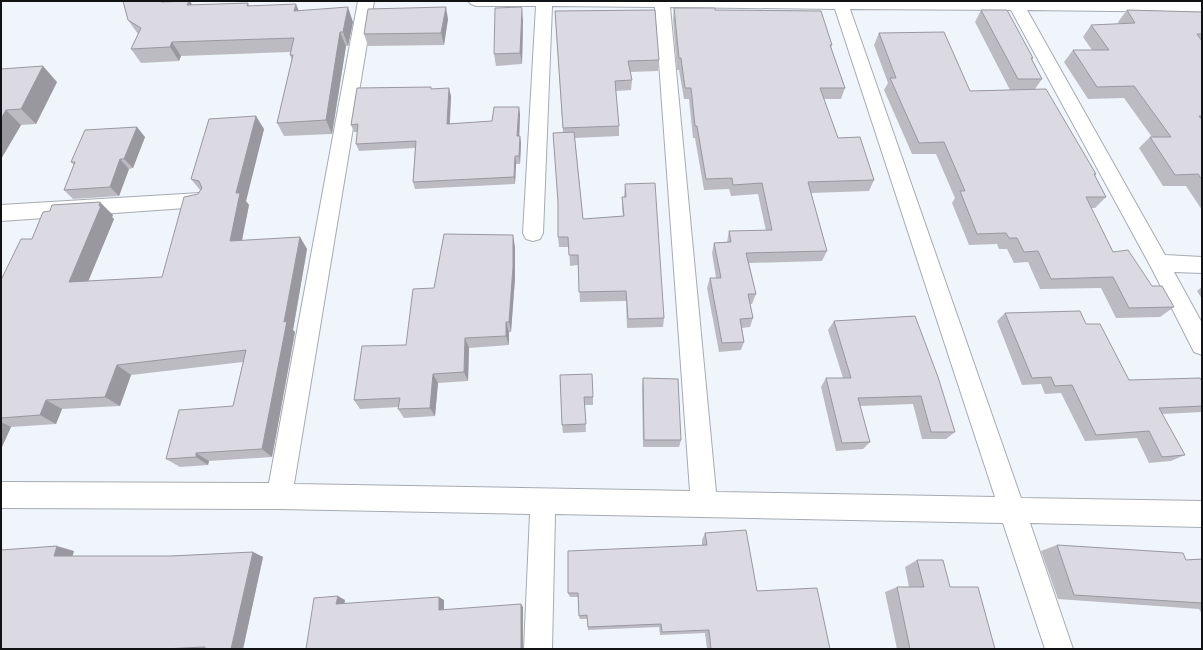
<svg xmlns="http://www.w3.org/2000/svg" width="1203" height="650" viewBox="0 0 1203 650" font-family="'Alegreya Sans',sans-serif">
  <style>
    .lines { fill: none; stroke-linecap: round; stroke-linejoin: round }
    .street-casing { stroke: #a6abb2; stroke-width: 2 }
    .street { fill: #fff; fill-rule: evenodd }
    .wall { fill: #bcbbc2 }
    .shaded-wall { fill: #99989e }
    .building { fill: #dbd9e2; stroke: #99989e }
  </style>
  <rect width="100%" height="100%" fill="#f0f5fc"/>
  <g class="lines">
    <g class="street-casing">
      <path id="street" d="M358,1H374L294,484L690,491L655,7L552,6L543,233L540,239L533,241L526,239L523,233L536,6H476L471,4L468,1L1202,2V12L1027,10L1165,255L1202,257V273L1174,272L1202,323V355L1194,352L1152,269L1011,10L850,9L1021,498L1202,501V527L1030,523L1073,649H1045L1003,523L555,514L552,649H524L530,514L279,509L1,508V482L269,483ZM670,7L835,9L995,497L716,492Z
        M200,193L207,195L210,200L207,205L200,207L1,221V205Z"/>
    </g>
    <use href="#street" class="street"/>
  </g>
  <path class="wall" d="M123,1H190L192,5L248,3L250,6L299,10L353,22L348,46H346L332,134L284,136L277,123L292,60L290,55V52L181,56L179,61L141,63L131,49L138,34L128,20Z
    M674,8L715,10L832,45L831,47L845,88L841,99H824L838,138L874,180L869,191L811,193L827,251L822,261L749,263L756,294L752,304H750L753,318L750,327L742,328L744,342L741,350L719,352L707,288L710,278H716L712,253L714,243L727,242L729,231H766L758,194L731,196L729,189L704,190L695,138H693L689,99H684L679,70H677L673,20Z
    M981,10L1033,58L1032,60L1042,79L1035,89L1096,174L1095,176L1106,197L1095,208H1091L1113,252L1174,307L1160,317L1116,318L1101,288L1040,289L1028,262L1014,263L1007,249H999L997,244L969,245L952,203L955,198L936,154H912L884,90L888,83L874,45L879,33L970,91L1010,90L975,22Z
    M1127,10L1202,12V210L1186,186H1163L1139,148L1150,137H1152L1124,98L1088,99L1064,62L1073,50H1092L1083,37L1091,25L1119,24L1118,22Z
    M555,11L659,60L658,71L630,72L632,80L631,90L616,91L619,126V136L575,138L583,219L623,216L622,208V197H624L625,184L664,318L663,327L627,328L626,301L580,302L578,265L570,266L569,247H559L558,237L563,133Z
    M448,19L444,45L368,46L364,34Z
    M523,21L522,64L496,66L494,54Z
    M1,69L57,82L36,124L21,125L1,159Z
    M432,89L451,96L450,124L492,121L520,114L519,136L521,143L520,164H516L515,184L415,189L413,182L415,148L359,151L356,144L357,132H354L351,125Z
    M264,129L246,201L249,205L242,241L300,237L307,249L293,330L295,332L272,457L209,461L208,465L180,467L166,459L233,406L243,362L131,375L120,406L62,409L56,424L11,427L1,449V280L32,239L113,215L112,217L114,219L88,281L162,277L198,194L200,190L191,179Z
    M145,137L133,168L129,169L119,196L73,199L64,190L74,165L71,162Z
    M515,247V278L511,332H509V345L469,348L468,381L438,383L435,416L404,418L398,409L399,407L360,409L354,400L406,345L434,288Z
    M1202,287V299L1197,291Z
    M1005,313L1086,324L1129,380L1202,381V412L1162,414L1185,455L1171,461L1149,463L1137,438L1085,441L1061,393L1045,394L1041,384L1022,385L997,321Z
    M915,316L955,432L946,439H922L913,404L860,406L870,442L863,449L836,451L821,387L826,378H843L828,330L834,321Z
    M560,375L593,397V405H585L586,432L563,433L562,425Z
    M643,378L681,440L679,447H643L642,387Z
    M705,533L757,591L830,649H707L705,633L660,635L659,627L588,630L587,619H580L579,616L578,597H570L568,593L702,546V540Z
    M1057,545L1186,560L1202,559V614L1199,609L1058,599L1041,551Z
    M74,551L72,556H171L253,552L263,557L243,649H1Z
    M917,560L950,587L995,649H897L885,592L897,587H909L905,567Z"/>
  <path class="shaded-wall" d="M189,1H190L198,15L187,5Z
    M296,4L302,19L294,11Z
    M348,7L353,22L348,46L343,32Z
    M446,7L448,19L444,45L441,33Z
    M522,9L523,21L522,64L520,53Z
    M340,32L346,46L332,134L326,120Z
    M172,42L181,56L179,61L170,47Z
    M43,66L57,82L36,124L21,109Z
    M449,88L451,96L449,132L447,124Z
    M519,107L520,114L519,143L517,136Z
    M6,110L21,125L1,159V119Z
    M256,116L264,129L246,201L249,205L239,254L230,241L236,193Z
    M137,127L145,137L133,168L124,159Z
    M520,136L521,143L520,164L519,156Z
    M515,156L516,164L515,184L514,177Z
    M120,159L129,169L119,196L110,187Z
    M100,202L113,215L112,217L114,219L83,294L69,282Z
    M513,235L515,247V278L511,332L509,322Z
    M300,237L307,249L293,330L295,332L272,457L262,449L284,322Z
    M506,322L509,332V345L506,336Z
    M465,338L469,348L468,381L464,372Z
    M117,365L131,375L120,406L105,397Z
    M433,374L438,383L435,416L430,408Z
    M46,400L62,409L56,424L40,415Z
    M1,422L11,427L1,449Z
    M196,453L209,461L208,465L196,457Z
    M57,546L74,551L71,561L54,556Z
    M253,552L263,557L243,649H231Z
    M338,596L345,600L344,607L336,604Z
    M439,597L444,600V613L439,610Z
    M521,604L523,607V649H521Z"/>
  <path class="building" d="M123,1H162L161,2L189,1L187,5L248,3L247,6L296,4L294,11L348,7L343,32H340L326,120L277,123L293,55H290L294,38L172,42L170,47L131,49L141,28L128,20Z
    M446,7L441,33L364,34L368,9Z
    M521,7L522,9L520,53L494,54L495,8Z
    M674,8H715V10L821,11L832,45H830L845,88H820L838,138L860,137L874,180L808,182L827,251L746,253L756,294H748L753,318L740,319L744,342L722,343L710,278H721L714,243L731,242L729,231L772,230L762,183L733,185L732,178L706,179L697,126H695L691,88H685L681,58H679Z
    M655,10L659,60L628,61L632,80L615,81L619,126L563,128L555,11Z
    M981,10H1007L1033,58H1031L1042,79H1018Z
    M1127,10L1202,12V34H1197L1202,41V116H1199L1202,120V180L1198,174L1175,175L1150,137H1171L1134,86L1097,87L1073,50H1109L1091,25L1135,23Z
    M944,32L970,91L1046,89L1096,174H1094L1106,197H1086L1113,252L1128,250L1152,286H1162L1174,307L1129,308L1113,277L1051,279L1038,251L1024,252L1017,238H1009L1006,233L977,234L960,191H965L944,142L919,143L890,78H896L879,33Z
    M43,66L21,109L6,110L1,119V69Z
    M431,87V89L449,88L447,124L492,121L494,107H519L517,136H520L519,156H515L514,177L413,182L416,141L356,144L358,124L351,125L357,88Z
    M256,116L236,193H240L230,241L300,237L284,322L287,321L262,449L196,453V457L166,459L179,410L233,406L246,350L117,365L105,397L46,400L40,415L1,418V280L21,239H32L43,212L50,211L52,205L100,202L99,206H101L69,282L162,277L184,197L198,194L202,188L199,181L191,179L209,119Z
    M137,127L124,159H120L110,187L64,190L75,162H71L85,130Z
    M574,132L583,219L624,216L622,197H626L625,184L655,183L664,318L628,319L626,291L579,292L578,255H569L568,237H558V202L553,133Z
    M444,234L513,235V267L509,322H506V336L465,338L464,372L433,374L430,408L398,409L400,398L354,400L362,346L406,345L413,289L434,288Z
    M1080,311L1086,324H1100L1129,380L1200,378L1202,381V406L1159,408L1185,455L1162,457L1149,431L1096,435L1072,385L1055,386L1051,377L1032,378L1005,313Z
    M915,316L938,377L955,432H931L921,396L858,398L870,442L842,443L826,378H851L834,321Z
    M592,374L593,397H584L586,424L562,425L560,375Z
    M643,378L678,379L681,440H644Z
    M746,530L757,591L817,588L830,649H711L709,630L662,632L661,624L588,627L587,615L579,616L578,593H568V551L707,545L705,533Z
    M1057,545L1183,553L1186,560L1202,559V603L1074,595Z
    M57,546L54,556H171L253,552L231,649H205V647L163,649H1V550Z
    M917,560H943L950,587H978L995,649H910L897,587H924Z
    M338,596L336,604L439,597V610L521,604V649H306L314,598Z"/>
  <rect width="1203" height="650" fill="none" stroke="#101214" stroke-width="4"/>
</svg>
